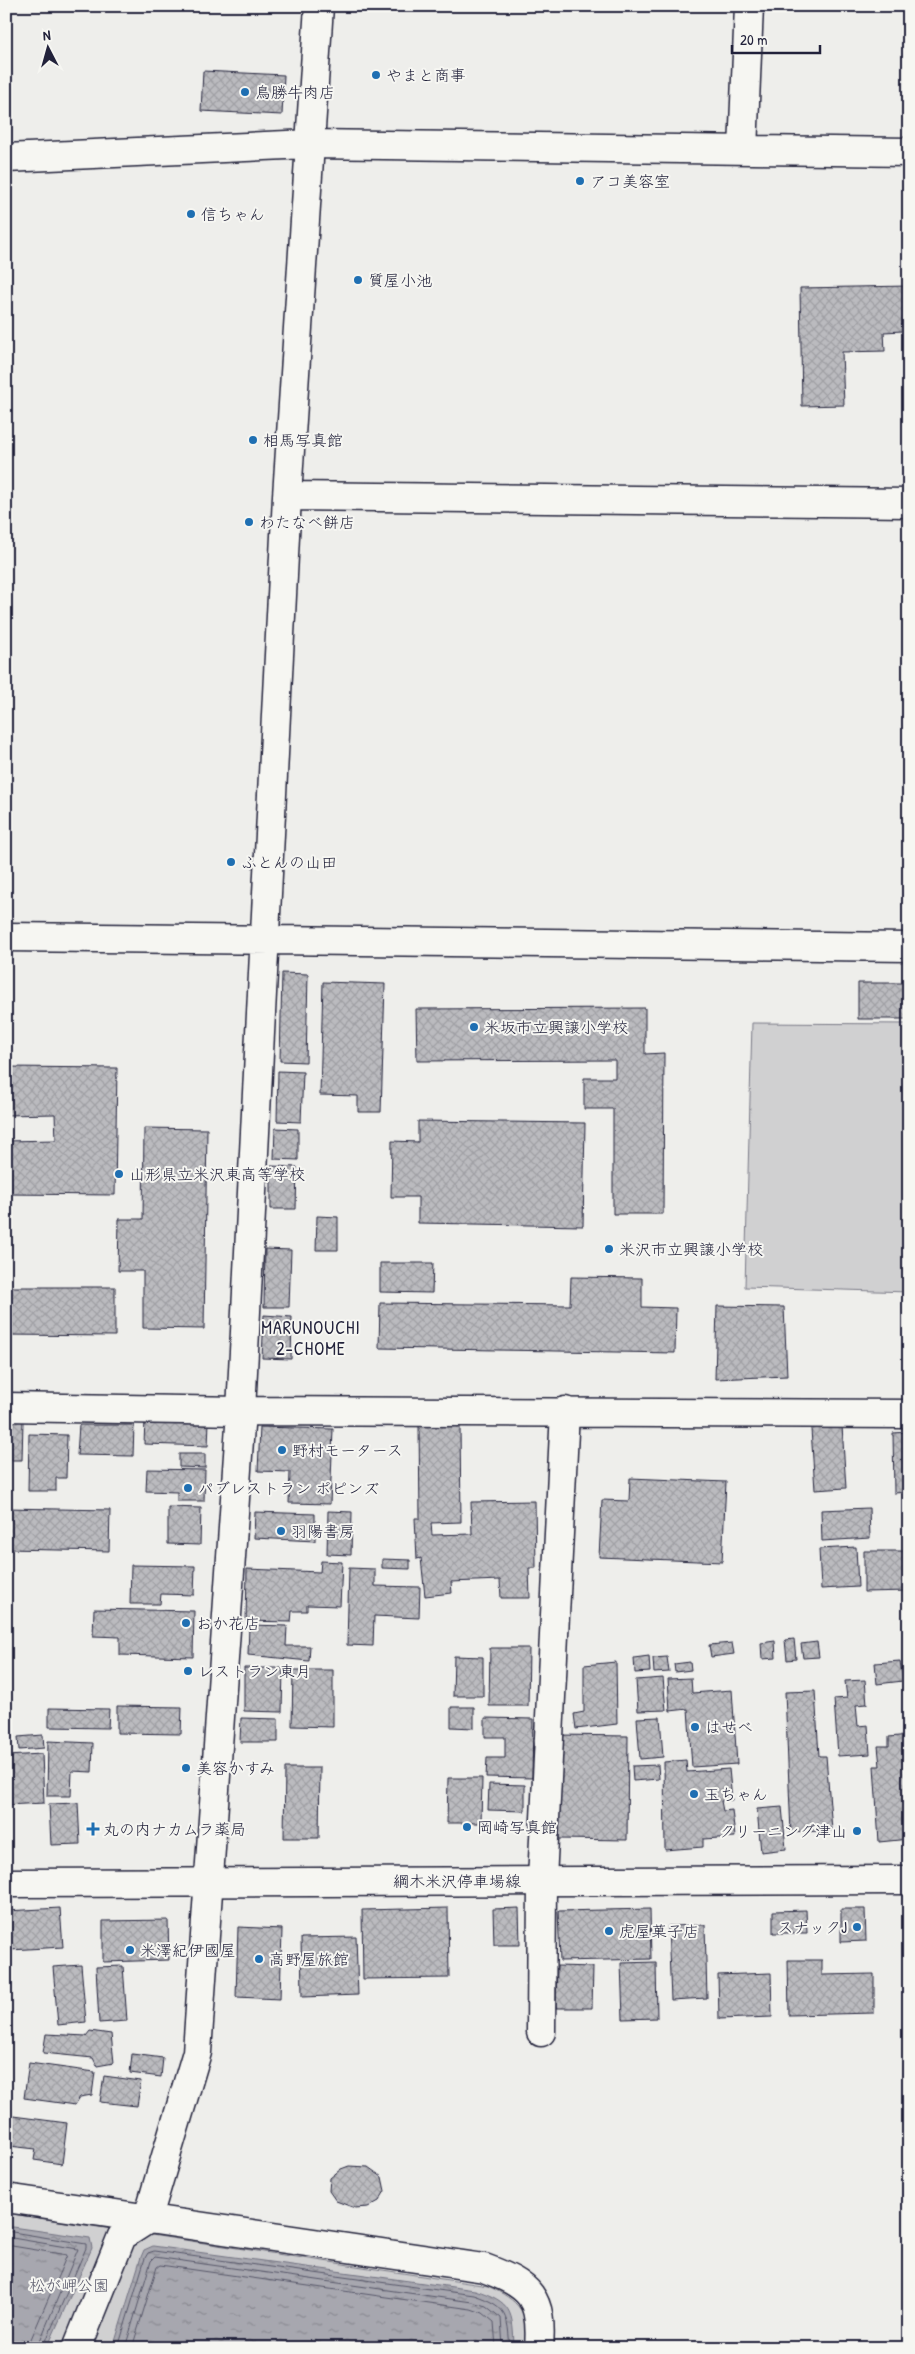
<svg xmlns="http://www.w3.org/2000/svg" width="915" height="2354" viewBox="0 0 915 2354" font-family="'Patrick Hand','Klee One',sans-serif">
  <style>
    .green { fill: #d0d0d1; stroke: #797986 }
    .water { fill: url(#water-ripples); stroke: #727281 }
    .lines { fill: none; stroke-linecap: round; stroke-linejoin: round }
    .shore { stroke: #575769; stroke-width: 1 }
    .building { fill: url(#building-cross-hatch); stroke: #22223b }
    .minor-casing { stroke: #22223b; stroke-width: 31 }
    .major-casing { stroke: #22223b; stroke-width: 31 }
    .minor { stroke: #f6f6f2; stroke-width: 28 }
    .major { stroke: #f6f6f2; stroke-width: 28 }
    .poi-dot { fill: #1f6fb2; stroke: #f6f6f2; stroke-width: 2 }
    .labels { text-anchor: middle; stroke-width: 4; stroke-linejoin: round; paint-order: stroke }
    .poi-label { font-size: 16px; fill: #22223b; stroke: #f6f6f2; text-anchor: start }
    .street-label { font-size: 16px; fill: #22223b; stroke: #f6f6f2 }
    .park-label { font-size: 16px; fill: #565668; stroke: #f6f6f2 }
    .neighbourhood-label { font-size: 18px; letter-spacing: 1px; fill: #22223b; stroke: #f6f6f2 }
  </style>
  <defs>
    <pattern id="water-ripples" width="26" height="14" patternUnits="userSpaceOnUse" patternTransform="scale(1.25)"><rect width="26" height="14" fill="#a7a7af"/><path d="M2 4q2-2 4 0t4 0M15 11q2-2 4 0t4 0" fill="none" stroke="#888890"/></pattern>
    <pattern id="building-cross-hatch" width="8" height="8" patternUnits="userSpaceOnUse" patternTransform="scale(1.25)"><rect width="8" height="8" fill="#bbbbbf"/><path d="M0 0l8 8M0 8l8-8" fill="none" stroke="#a0a0a5"/></pattern>
  </defs>
  <rect width="100%" height="100%" fill="#eeeeeb"/>
  <filter id="ink" filterUnits="userSpaceOnUse"><feTurbulence type="fractalNoise" baseFrequency=".02" numOctaves="2"/><feDisplacementMap in="SourceGraphic" scale="10" xChannelSelector="R" yChannelSelector="G"/><feConvolveMatrix kernelMatrix="1 2 1 2 8 2 1 2 1" color-interpolation-filters="sRGB"/></filter>
  <g filter="url(#ink)">
    <path class="green" d="M752,1023L909,1024V1292L745,1287Z
      M6,2213L488,2286C519,2301 530,2312 527,2348H6Z"/>
    <path class="water" d="M6,2226L90,2238L92,2248L47,2348L6,2347Z
      M153,2246L475,2290C512,2302 513,2311 514,2348H113L141,2257L144,2250Z"/>
    <g class="lines">
      <path class="shore" d="M6,2231L86,2244V2248L43,2348
        M6,2237L78,2249L37,2348
        M6,2245L67,2255L31,2339L29,2348
        M118,2348L145,2258L148,2253L154,2251L474,2295C509,2307 507,2315 510,2348
        M125,2348L151,2261L155,2257L472,2302L486,2306L501,2318L503,2348
        M132,2348L157,2267L160,2265L471,2309L483,2313L494,2322L496,2348"/>
    </g>
    <path class="building" d="M203,71L284,75L282,115L201,111Z
      M909,286V324H902V331L884,332L885,351L842,352L844,405L802,406L800,288Z
      M282,973L308,974L306,1062L280,1061Z
      M323,982L385,984L381,1112H358V1096L320,1095Z
      M858,983H909V1019H858Z
      M645,1008V1054L664,1053L663,1214H613V1109H584V1078H615V1060L417,1061L416,1009Z
      M6,1067L117,1068L115,1195L6,1194V1141L56,1140L55,1114L6,1115Z
      M278,1071L303,1072L301,1122L277,1121Z
      M418,1121L585,1123L583,1226L418,1223V1197H391L392,1141L418,1142Z
      M144,1128L207,1129L204,1329L143,1328V1271H118L119,1219H143Z
      M275,1128L298,1129V1160L274,1159Z
      M271,1166L297,1167L296,1209H271Z
      M317,1216L338,1217V1250H316Z
      M265,1249L291,1250L289,1307H264Z
      M380,1263H433L432,1293L380,1292Z
      M571,1277L642,1278V1307L676,1308L675,1353L379,1348L380,1303L570,1305Z
      M6,1287H115V1336L6,1335Z
      M717,1306L784,1307L787,1376L715,1379Z
      M264,1315L292,1317L291,1359L262,1358Z
      M145,1420L209,1422L208,1446L144,1444Z
      M6,1421H23L22,1460H6Z
      M79,1425H134L133,1456L77,1455Z
      M419,1426H460L461,1522L431,1523L432,1535L472,1534L471,1502L535,1501L536,1568H529L530,1598H501L500,1580L451,1582L452,1593L425,1596L421,1558L417,1559L415,1518H420Z
      M842,1426L846,1488L815,1490L811,1429Z
      M260,1427L333,1429L330,1504L289,1503L290,1472L258,1471Z
      M909,1432V1492L894,1493L893,1433Z
      M29,1434L67,1435L66,1478H56V1491H28Z
      M179,1454H205V1468L179,1467Z
      M147,1469L205,1470L204,1501H177V1492L146,1491Z
      M630,1478L726,1482L722,1562L599,1557L602,1500L629,1501Z
      M168,1507L201,1508L200,1545L168,1544Z
      M6,1508L110,1510L109,1551L6,1549Z
      M869,1508L870,1538L822,1541L821,1510Z
      M328,1511L352,1512L351,1555L327,1554Z
      M255,1512L315,1514V1541L254,1538Z
      M856,1547L858,1587L821,1589L819,1549Z
      M864,1551H909V1591L864,1592Z
      M382,1559L410,1560V1569L382,1568Z
      M321,1561L342,1562L340,1606L307,1605V1611H292L291,1622L246,1621L247,1569L320,1572Z
      M131,1565L195,1566L194,1595L161,1594L160,1604H130Z
      M349,1568L375,1569V1586L420,1587L419,1618L374,1616L373,1646L347,1645Z
      M94,1609L194,1611L193,1657L120,1655V1637L93,1636Z
      M249,1625L287,1626L286,1646H310L309,1661L248,1655Z
      M794,1639L796,1659L787,1660L785,1640Z
      M775,1641L776,1658L762,1659L761,1643Z
      M817,1642L819,1657L803,1658L801,1644Z
      M732,1643L734,1654L711,1657L709,1645Z
      M490,1648H529L528,1706H489Z
      M454,1656L483,1657V1696H453Z
      M649,1656L650,1672L635,1673L634,1658Z
      M667,1657L669,1672L654,1673L653,1658Z
      M900,1661L903,1681L877,1684L875,1663Z
      M616,1662L617,1724L576,1729L574,1714L584,1712V1665Z
      M690,1662L691,1670L675,1672L674,1664Z
      M244,1668H283L282,1712L244,1711Z
      M293,1670H333V1727L292,1726Z
      M663,1678L666,1710L638,1711L636,1680Z
      M691,1678L692,1693L732,1690L737,1764L692,1767L688,1709L670,1711L668,1679Z
      M865,1680L867,1704L856,1705L858,1726L868,1725L870,1754L838,1756L834,1699L847,1698L845,1681Z
      M815,1691L819,1756H826L832,1830L791,1833L785,1692Z
      M117,1706L182,1707L181,1734L117,1733Z
      M451,1707H474V1728L451,1727Z
      M49,1708L109,1709L108,1728L49,1727Z
      M660,1717L663,1757L640,1759L637,1718Z
      M241,1718L278,1719V1742H240Z
      M485,1718L533,1719L532,1778L486,1777L487,1758H505V1737H485Z
      M43,1735L44,1748L19,1750L18,1737Z
      M560,1735L628,1736L627,1840L559,1839Z
      M909,1735V1839L879,1842L874,1766H880L878,1746H889V1737Z
      M48,1741L93,1743L92,1772L72,1771L71,1796H47Z
      M42,1754L44,1803L6,1805V1756Z
      M686,1760L687,1772L729,1769L732,1800L721,1801L723,1811L732,1810L735,1837L703,1839V1847L665,1850L664,1762Z
      M658,1765L659,1779L633,1781L632,1766Z
      M285,1768H320L319,1838H284Z
      M448,1778H482L481,1823H447Z
      M489,1784L525,1785V1811L488,1810Z
      M78,1803L80,1844L51,1845L49,1804Z
      M782,1807L786,1849L761,1852L757,1809Z
      M909,1905V1947L905,1906Z
      M60,1908L63,1947L10,1950L7,1911Z
      M448,1908L449,1978L363,1979L362,1910Z
      M519,1908L520,1945H494L493,1909Z
      M650,1909L651,1959L560,1961L558,1911Z
      M841,1909H865L866,1941L841,1942Z
      M806,1910L807,1933H773V1911Z
      M168,1920L169,1960L103,1962V1921Z
      M705,1925L707,1998L671,2000L668,1926Z
      M238,1927L282,1929L280,1999L236,1997Z
      M356,1937L358,1995L302,1997L301,1938Z
      M788,1960H822V1975L874,1974V2013L789,2015Z
      M656,1962L657,2018L623,2019L621,1963Z
      M81,1965L86,2022L58,2025L53,1967Z
      M123,1966L127,2021L99,2023L96,1967Z
      M557,1966L593,1967L592,2008H556Z
      M771,1973L772,2017L719,2019L718,1975Z
      M90,2031L111,2034L114,2063L97,2066L93,2058L43,2053L46,2034L86,2036Z
      M132,2054L163,2058L161,2077L130,2073Z
      M29,2063L95,2072L92,2095L80,2097L75,2105L24,2098Z
      M104,2076L141,2081L137,2106L100,2102Z
      M13,2116L67,2123L62,2164L34,2160L36,2149L9,2146Z
      M349,2166L368,2167L382,2177L385,2191L379,2201L368,2207L355,2208L336,2201L329,2191L330,2178L341,2169Z"/>
    <g class="lines">
      <g class="minor-casing">
        <path id="minor" d="M743,150L749,6
          M6,158L309,144L909,152
          M287,496L909,503
          M6,937L909,947
          M6,1407L241,1411L909,1414
          M541,2032L542,1880L565,1411
          M6,2198L484,2268C530,2285 543,2297 539,2348
          M77,2348L122,2236L147,2220L197,2052L241,1411L287,496L319,6"/>
      </g>
      <g class="major-casing">
        <path id="major" d="M6,1883L909,1880"/>
      </g>
      <use href="#minor" class="minor"/>
      <use href="#major" class="major"/>
    </g>
  </g>
  <g class="poi-dot">
    <circle cx="376" cy="75" r="5"/>
    <circle cx="245" cy="92" r="5"/>
    <circle cx="580" cy="181" r="5"/>
    <circle cx="191" cy="214" r="5"/>
    <circle cx="358" cy="280" r="5"/>
    <circle cx="253" cy="440" r="5"/>
    <circle cx="249" cy="522" r="5"/>
    <circle cx="231" cy="862" r="5"/>
    <circle cx="474" cy="1027" r="5"/>
    <circle cx="119" cy="1174" r="5"/>
    <circle cx="609" cy="1249" r="5"/>
    <circle cx="282" cy="1450" r="5"/>
    <circle cx="188" cy="1488" r="5"/>
    <circle cx="281" cy="1531" r="5"/>
    <circle cx="186" cy="1623" r="5"/>
    <circle cx="188" cy="1671" r="5"/>
    <circle cx="695" cy="1727" r="5"/>
    <circle cx="186" cy="1768" r="5"/>
    <circle cx="694" cy="1794" r="5"/>
    <circle cx="467" cy="1827" r="5"/>
    <path d="M90.5 1821.5h5v5h5v5h-5v5h-5v-5h-5v-5h5z"/>
    <circle cx="857" cy="1831" r="5"/>
    <circle cx="857" cy="1927" r="5"/>
    <circle cx="609" cy="1931" r="5"/>
    <circle cx="130" cy="1950" r="5"/>
    <circle cx="259" cy="1959" r="5"/>
  </g>
  <g class="labels">
    <g class="poi-label">
      <text x="386" y="81">やまと商事</text>
      <text x="255" y="98">鳥勝牛肉店</text>
      <text x="590" y="187">アコ美容室</text>
      <text x="201" y="220">信ちゃん</text>
      <text x="368" y="286">質屋小池</text>
      <text x="263" y="446">相馬写真館</text>
      <text x="259" y="528">わたなべ餅店</text>
      <text x="241" y="868">ふとんの山田</text>
      <text x="484" y="1033">米坂市立興譲小学校</text>
      <text x="129" y="1180">山形県立米沢東高等学校</text>
      <text x="619" y="1255">米沢市立興譲小学校</text>
      <text x="292" y="1456">野村モータース</text>
      <text x="198" y="1494">パブレストラン ポピンズ</text>
      <text x="291" y="1537">羽陽書房</text>
      <text x="196" y="1629">おか花店</text>
      <text x="198" y="1677">レストラン東月</text>
      <text x="705" y="1733">はせべ</text>
      <text x="196" y="1774">美容かすみ</text>
      <text x="704" y="1800">玉ちゃん</text>
      <text x="477" y="1833">岡崎写真館</text>
      <text x="103" y="1835">丸の内ナカムラ薬局</text>
      <text x="847" y="1837" text-anchor="end">クリーニング津山</text>
      <text x="847" y="1933" text-anchor="end">スナックJ</text>
      <text x="619" y="1937">虎屋菓子店</text>
      <text x="140" y="1956">米澤紀伊國屋</text>
      <text x="269" y="1965">高野屋旅館</text>
    </g>
    <g class="street-label">
      <text x="457" y="1887">綱木米沢停車場線</text>
    </g>
    <g class="park-label">
      <text x="69" y="2291">松が岬公園</text>
    </g>
    <g class="neighbourhood-label">
      <text x="311" y="1334">MARUNOUCHI<tspan x="311" dy="21">2-CHOME</tspan></text>
    </g>
  </g>
  <rect width="915" height="2354" fill="none" stroke="#f6f6f2" stroke-width="25"/>
  <rect x="12" y="12" width="890" height="2329" fill="none" stroke="#22223b" stroke-width="2" filter="url(#ink)"/>
  <g transform="translate(48 48) rotate(354)" stroke="#f6f6f2" stroke-width="4" paint-order="stroke">
  <path d="M0-4L9 19L0 12L-9 19Z" fill="#22223b"/>
  <text y="-8" font-size="14" font-weight="bold" text-anchor="middle" fill="#22223b">N</text>
  </g>
  <path d="M732 45v8h88v-8" fill="none" stroke="#22223b" stroke-width="2.5"/>
  <text x="740" y="45" font-size="15" fill="#22223b" stroke="#f6f6f2" stroke-width="4" paint-order="stroke">20 m</text>
</svg>
